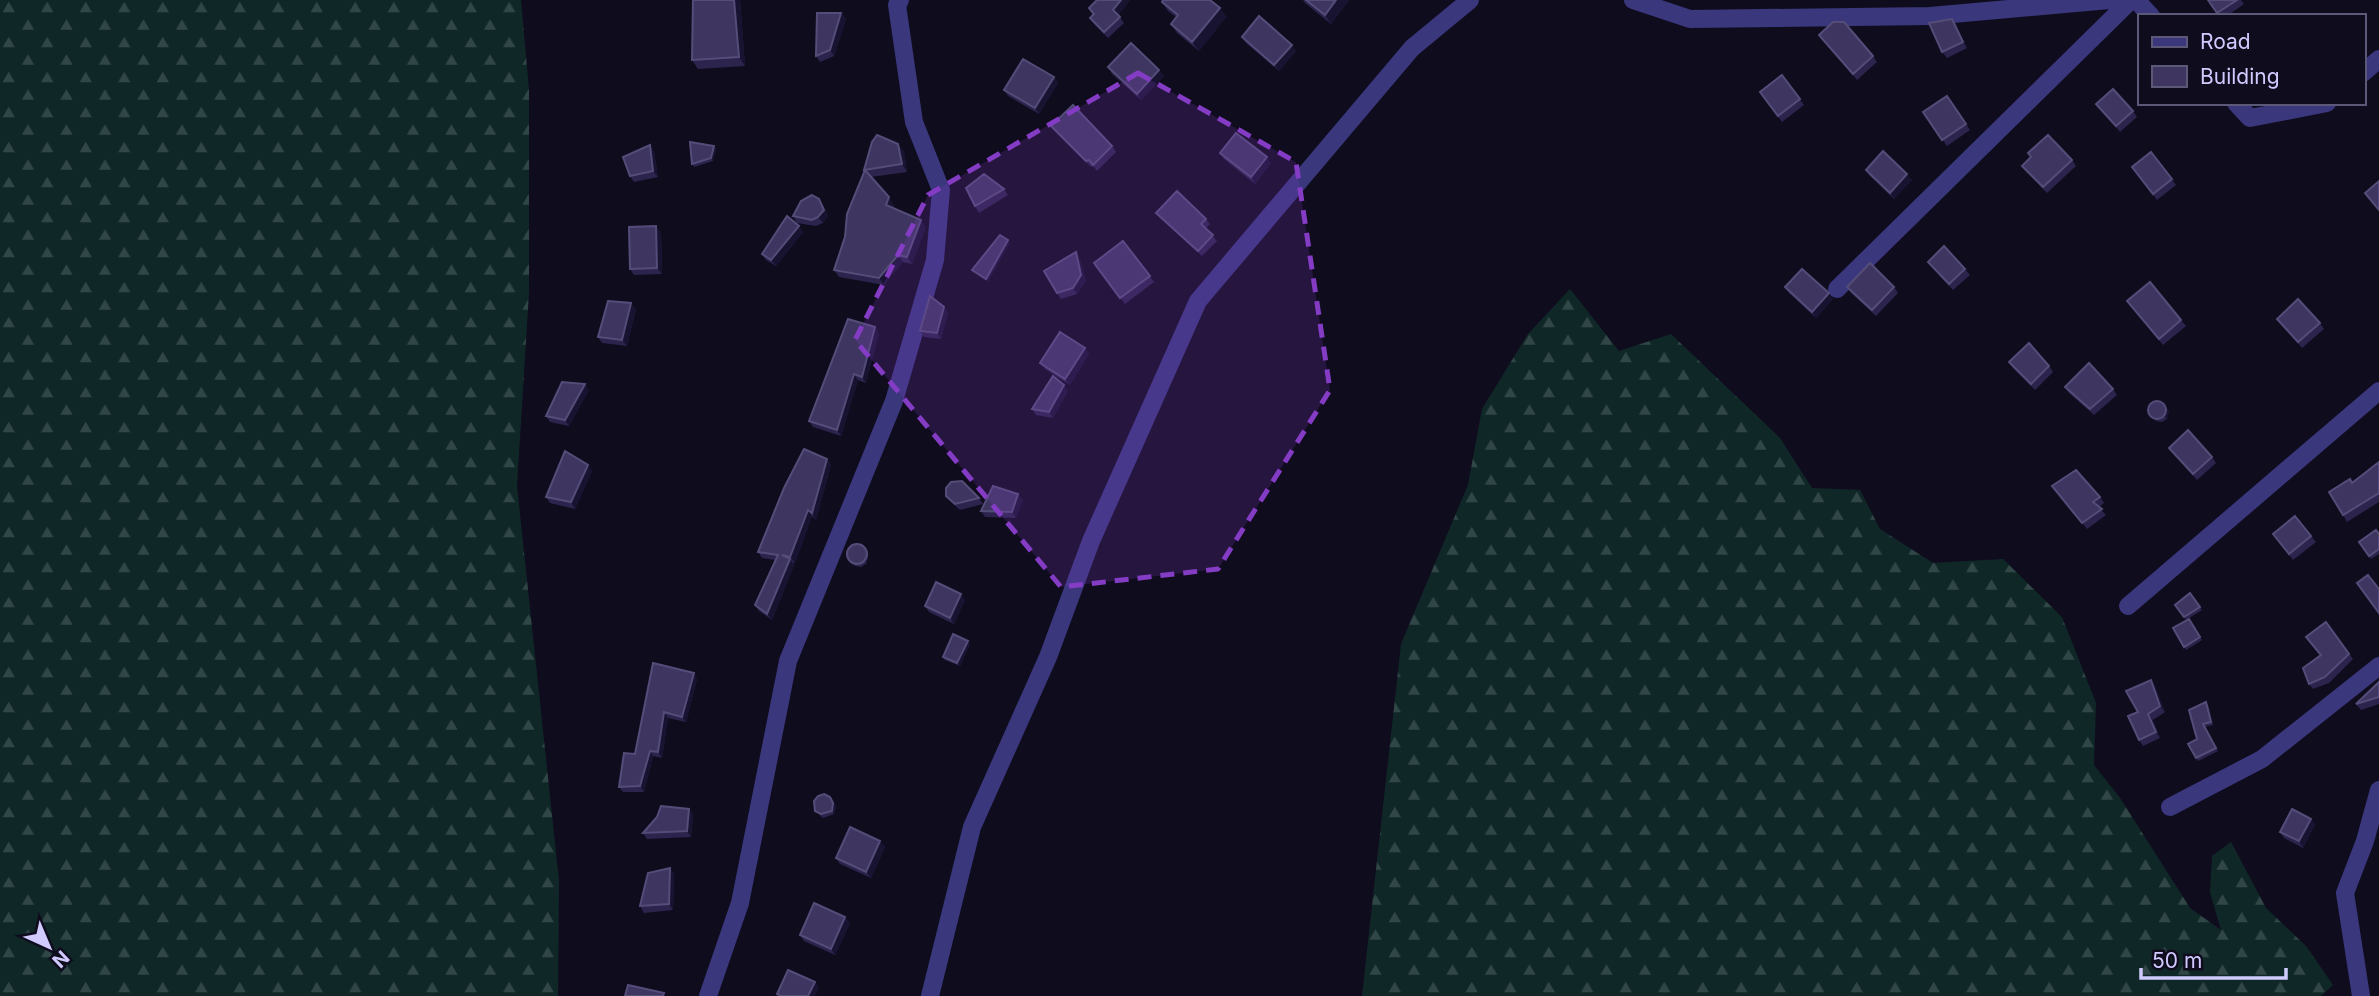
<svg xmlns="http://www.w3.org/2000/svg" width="2379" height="996" viewBox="0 0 2379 996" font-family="Inter,sans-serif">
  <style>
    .forest { fill: url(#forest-firs) }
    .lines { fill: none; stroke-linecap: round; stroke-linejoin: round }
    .street { stroke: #3a377d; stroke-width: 18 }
    .wall { fill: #2c244c }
    .shaded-wall { fill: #191332 }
    .building { fill: #3e3660; stroke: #554d79; stroke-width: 2 }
    .marked { fill: #843cc5; fill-opacity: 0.2; stroke: #843cc5; stroke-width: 5; stroke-dasharray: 14 9; stroke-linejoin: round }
  </style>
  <defs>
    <pattern id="forest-firs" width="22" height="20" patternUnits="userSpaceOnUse" patternTransform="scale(1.75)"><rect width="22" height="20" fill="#0f2827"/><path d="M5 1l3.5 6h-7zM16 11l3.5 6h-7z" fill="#314647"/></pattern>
  </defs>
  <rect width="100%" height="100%" fill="#0f0c1e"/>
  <path class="forest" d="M0,0H521L529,90V292L517,486L559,881L558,996H0Z
    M1570,289L1619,351L1671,334L1780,438L1812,488L1860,490L1880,529L1933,563L2003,559L2062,617L2096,703L2094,765L2120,798L2190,908L2221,930L2210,892L2212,856L2231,842L2266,908L2306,946L2333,985L2321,996H1362L1401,644L1468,485L1482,409L1528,334Z"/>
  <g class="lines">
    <path class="street" d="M1633,0L1690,19L1930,16L2109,0
      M2136,0L2151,16
      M2363,73L2379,59
      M2236,103L2250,118L2327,103
      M1837,289L2131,0
      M2128,606L2379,391
      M2170,807L2262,759L2379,666
      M708,996L740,903L788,661L894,401L935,260L941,190L914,122L897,5L900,0
      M930,996L972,827L1048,657L1091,541L1198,301L1412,48L1470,0
      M2361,996L2345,893L2365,841L2379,790"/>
  </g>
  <path class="wall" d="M693,0H740L745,66L698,69L692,60Z
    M1097,0H1130L1118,15L1124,23L1108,38L1094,24L1090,18L1093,15L1089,8Z
    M1303,0H1349L1331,24L1305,3Z
    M2208,0H2241L2244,4L2227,16H2219Z
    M1162,2L1220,8L1226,17L1199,51L1177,33L1171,24L1176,17L1168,11Z
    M841,13L846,19L834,56L820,62L816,56Z
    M1956,25L1967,48L1947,58L1942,52Z
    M1819,35L1873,56L1877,62L1857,80Z
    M1242,37L1296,51L1279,71L1246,43Z
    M1108,67L1164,76L1141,100L1112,74Z
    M1782,75L1804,105L1782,122L1760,92Z
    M1054,77L1058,83L1039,114L1008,96L1004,90Z
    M1947,96L1970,130L1947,146L1923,112Z
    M2096,104L2133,111L2137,117L2120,132Z
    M1051,126L1112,146L1116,152L1097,171L1093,166L1091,167L1056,132Z
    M898,144L904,152L907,172L871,177L894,205L893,208L926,227L912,264L903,262L884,285L839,277L834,270L865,170Z
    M714,146L716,149L713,161L694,167L692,164Z
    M654,151L658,177L634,182L630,176Z
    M2151,152L2176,185L2157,200L2132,167Z
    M1220,153L1271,163L1255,184L1224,159Z
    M2031,157L2072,160L2076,166L2047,193L2027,172L2022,166Z
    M1866,170L1912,180L1894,199L1870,176Z
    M1004,189L1008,195L979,213L975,206Z
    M819,199L823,205L828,216L823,223L816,226L797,223L793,216Z
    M1156,213L1206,219L1210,224L1206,228L1217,241L1202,256L1160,218Z
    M799,226L803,232L776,266L766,260L762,254Z
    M661,232L662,274L634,275L630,269Z
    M1123,241L1154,282L1125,304L1094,263Z
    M1080,259L1086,281L1077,294L1061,299L1057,293Z
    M1928,262L1965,269L1970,275L1953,290Z
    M1785,287L1833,299L1816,318L1789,293Z
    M1847,287H1894L1898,293L1876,316L1851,293Z
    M2127,301L2181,320L2186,326L2163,345Z
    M944,307L948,313L941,339L924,337L920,331Z
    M636,309L627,346L602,343L598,337Z
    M2277,319L2320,323L2324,329L2302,348Z
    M879,333L866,383L858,380L841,436L813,427L809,421Z
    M1085,348L1089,354L1070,385L1045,369L1040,363Z
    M2009,362L2049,366L2053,372L2035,390L2013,368Z
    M2065,387L2113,389L2117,395L2094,415L2069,393Z
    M589,390L569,426L550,422L546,416Z
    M1068,391L1053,418L1036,415L1032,409Z
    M2169,410L2167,419L2162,422L2156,421L2149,414Z
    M2169,448L2212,457L2216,463L2197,480Z
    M827,459L831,465L816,520L812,516L795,563L793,562L794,565L772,620L759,611L755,605L775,560L762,558L758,552Z
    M2379,462V502L2347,522L2343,515L2352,483Z
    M592,471L575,509L550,503L546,497Z
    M2052,486L2100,497L2104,503L2099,507L2106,515L2087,529Z
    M1018,494L1023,500L1016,518L985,517L981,511Z
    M946,496L979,498L983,504L960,510L951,502Z
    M2273,534L2311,536L2316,542L2293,560Z
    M2379,534V554L2371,559L2359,542Z
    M868,554L867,563L861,567L855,566L848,559Z
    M2190,593L2202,610L2186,620L2175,605Z
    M965,600L954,624L929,612L925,606Z
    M2189,619L2202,640L2186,650L2173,628Z
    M2326,622L2353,659L2329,683L2313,689L2309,684L2321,656L2306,637Z
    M970,644L960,666L945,660L943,657Z
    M653,663L697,679L686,722L668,718L662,758L653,756L644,792H623L619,787L635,754Z
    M2151,680L2155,686L2165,712L2153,720L2160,738L2143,746L2139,740L2138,712Z
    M2379,682V704L2361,710L2356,704Z
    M2206,702L2208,705L2213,725L2205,727L2218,751L2198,761L2196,758L2197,739Z
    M830,797L836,806L834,814L823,818L815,811Z
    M689,809L693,815L691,837L647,839L643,833Z
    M2311,819L2315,825L2303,848L2284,838L2280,832Z
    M880,841L885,847L871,878L840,864L836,858Z
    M670,868L674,874L673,910L644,913L640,906Z
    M845,917L850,923L835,955L804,941L800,935Z"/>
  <path class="shaded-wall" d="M734,0H740L745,66L739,57Z
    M1121,0H1130L1117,16L1113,10Z
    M1336,0H1349L1331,24L1325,15Z
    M1220,8L1226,17L1199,51L1192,42Z
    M841,13L846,19L834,56L830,50Z
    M1952,19L1956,25L1967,48L1963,42Z
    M1292,45L1296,51L1279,71L1274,65Z
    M1159,70L1164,76L1141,100L1137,94Z
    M1054,77L1058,83L1039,114L1035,108Z
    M898,144L904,152L907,172L902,164Z
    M650,145L654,151L658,177L653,171Z
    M714,146L716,149L713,161L711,158Z
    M1267,157L1271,163L1255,184L1251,177Z
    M1907,174L1912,180L1894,199L1890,193Z
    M889,197L894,205L891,212L886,205Z
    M819,199L823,205L828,216L823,223L818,217Z
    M921,220L926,227L912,264L907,257Z
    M656,226L661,232L662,274L657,268Z
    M799,226L803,232L776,266L771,260Z
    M1008,240L1010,243L988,282L986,279Z
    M1076,252L1080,259L1086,281L1077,294L1073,288Z
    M898,255L903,262L884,285L879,278Z
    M1829,293L1833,299L1816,318L1812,312Z
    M631,303L636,309L627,346L622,340Z
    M944,307L948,313L941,339L937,333Z
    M875,327L879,333L866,383L862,377Z
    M1085,348L1089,354L1070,385L1065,379Z
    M854,374L858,380L841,436L837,430Z
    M585,384L589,390L569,426L565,420Z
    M1064,385L1068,391L1053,418L1049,412Z
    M2166,407L2169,410L2167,419L2165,416Z
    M827,459L831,465L816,520L812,513Z
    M588,465L592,471L575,509L571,502Z
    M1018,494L1023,500L1016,518L1012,512Z
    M808,510L812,516L795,563L790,557Z
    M866,551L868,554L867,563L865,560Z
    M790,559L794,565L772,620L767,614Z
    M961,594L965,600L954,624L950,618Z
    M968,641L970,644L960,666L957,663Z
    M694,673L697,679L686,722L682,717Z
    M2151,680L2155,686L2165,712L2160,706Z
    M664,712L668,718L662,758L658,752Z
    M2148,714L2153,720L2160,738L2156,732Z
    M650,751L653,756L644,792L640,786Z
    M833,803L836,806L834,814L832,811Z
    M689,809L693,815L691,837L687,831Z
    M2311,819L2315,825L2303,848L2299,841Z
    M880,841L885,847L871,878L866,872Z
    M670,868L674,874L673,910L669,904Z
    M845,917L850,923L835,955L831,949Z
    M815,982L819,988L815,996H808Z"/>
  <path class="building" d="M693,0H734L739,57L692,60Z
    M1097,0H1121L1113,10L1120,17L1104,32L1090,18L1094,14L1089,8Z
    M1163,0H1210L1220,8L1192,42L1171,24L1178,15L1162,2Z
    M1306,0H1336L1325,15Z
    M2208,0H2237L2217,13Z
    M817,13H841L830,50L816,56Z
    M1259,16L1292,45L1274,65L1242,37Z
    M1952,19L1963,42L1942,52L1929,23Z
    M1833,22H1844L1873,56L1853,74L1819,35Z
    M1131,43L1159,70L1137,94L1108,67Z
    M1023,59L1054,77L1035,108L1004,90Z
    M1782,75L1800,99L1778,116L1760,92Z
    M2113,89L2133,111L2116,126L2096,104Z
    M1947,96L1966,124L1942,140L1923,112Z
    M1073,105L1112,146L1093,165L1089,160L1086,161L1051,126Z
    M1236,133L1267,157L1251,177L1220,153Z
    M877,135L898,144L902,164L864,170L872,142Z
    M2048,135L2072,160L2043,187L2022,166L2031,157L2028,153Z
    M690,142L714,146L711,158L692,164Z
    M650,145L653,171L630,176L623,157Z
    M1883,151L1907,174L1890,193L1866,170Z
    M2151,152L2172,179L2153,194L2132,167Z
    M865,170L889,197L886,205L921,220L907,257L898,255L879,278L834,270L845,237L847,214Z
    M984,174L1004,189L975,206L966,188Z
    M2379,181V210L2365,193Z
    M1177,191L1206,219L1201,224L1213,235L1198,251L1156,213Z
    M812,195L819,199L824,210L818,217L812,220L793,216L801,201Z
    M787,216L799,226L771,260L762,254Z
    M656,226L657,268L630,269L629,227Z
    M1000,235L1008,240L986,279L972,270Z
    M1123,241L1150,276L1120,298L1094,263Z
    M1944,246L1965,269L1949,284L1928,262Z
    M1076,252L1081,275L1073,288L1057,293L1044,271Z
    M1870,263L1894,287L1872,310L1847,287Z
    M1802,269L1829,293L1812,312L1785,287Z
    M2150,282L2181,320L2159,339L2127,301Z
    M930,296L944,307L937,333L920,331Z
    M2298,299L2320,323L2298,342L2277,319Z
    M608,301L631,303L622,340L598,337Z
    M848,319L875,327L862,377L854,374L837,430L809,421Z
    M1060,332L1085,348L1065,379L1040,363Z
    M2029,343L2049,366L2031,384L2009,362Z
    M2089,363L2113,389L2090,409L2065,387Z
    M1053,376L1064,385L1049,412L1032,409Z
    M562,382L585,384L565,420L546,416Z
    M2148 410a9 9 0 1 1 18 0a9 9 0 1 1-18 0Z
    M2188,430L2212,457L2193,474L2169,448Z
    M804,449L827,459L812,513L808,510L790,557L782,555L790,559L767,614L755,605L778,555L758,552L784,488Z
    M565,451L588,465L571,502L546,497Z
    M2379,462V493L2343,515L2329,492L2350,479L2352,483Z
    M2076,470L2100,497L2093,502L2102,509L2082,523L2052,486Z
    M962,481L979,498L955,504L946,496V488L951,482Z
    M993,486L1018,494L1012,512L981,511Z
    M2295,516L2311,536L2289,554L2273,534Z
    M2376,530L2379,534V549L2369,556L2359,542Z
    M847 554a10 10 0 1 1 20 0a10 10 0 1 1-20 0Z
    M2368,575L2379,589V613L2357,583Z
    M936,582L961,594L950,618L925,606Z
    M2190,593L2200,607L2184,617L2175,605Z
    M2189,619L2200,637L2184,647L2173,628Z
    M2326,622L2349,654L2325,677L2309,684L2303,668L2321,655L2306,637Z
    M953,634L968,641L957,663L943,657Z
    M653,663L694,673L682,717L664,712L658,752L650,751L640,786L619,787L624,753L635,754Z
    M2151,680L2160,706L2148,714L2156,732L2139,740L2128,716L2138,712L2126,691Z
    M2379,682V697L2356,704Z
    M2206,702L2211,722L2203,724L2216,748L2196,758L2188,744L2197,739L2189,710Z
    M824,794L830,797L833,803L832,811L821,814L815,811L814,801L818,796Z
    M661,806L689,809L687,831L643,833L657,817Z
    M2292,809L2311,819L2299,841L2280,832Z
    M850,827L880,841L866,872L836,858Z
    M670,868L669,904L640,906L648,873Z
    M814,903L845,917L831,949L800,935Z
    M788,970L815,982L808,996H781L777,994Z
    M628,985L664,993L663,996H625Z"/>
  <path class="marked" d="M1138,73L1296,162L1330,390L1218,569L1061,587L855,340L928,195Z"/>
  <rect x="2138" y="14" width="228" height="91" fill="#0f0c1e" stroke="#5c5878" stroke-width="2"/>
  <rect x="2152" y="37" width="35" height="10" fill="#3a377d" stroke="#5c5878" stroke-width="2"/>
  <text x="2200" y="49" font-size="21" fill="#d0caff">Road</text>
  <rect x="2152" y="66" width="35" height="21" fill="#3e3660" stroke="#5c5878" stroke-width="2"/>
  <text x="2200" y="84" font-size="21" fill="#d0caff">Building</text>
  <g transform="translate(49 947) rotate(136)" stroke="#0f0c1e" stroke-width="5" paint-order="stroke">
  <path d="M0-5L12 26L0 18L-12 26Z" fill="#d0caff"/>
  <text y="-10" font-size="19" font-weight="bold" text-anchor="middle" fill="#d0caff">N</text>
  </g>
  <path d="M2141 968v10h145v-10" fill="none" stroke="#d0caff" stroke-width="3.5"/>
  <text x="2152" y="968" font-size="21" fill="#d0caff" stroke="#0f0c1e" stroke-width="5" paint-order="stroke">50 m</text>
</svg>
